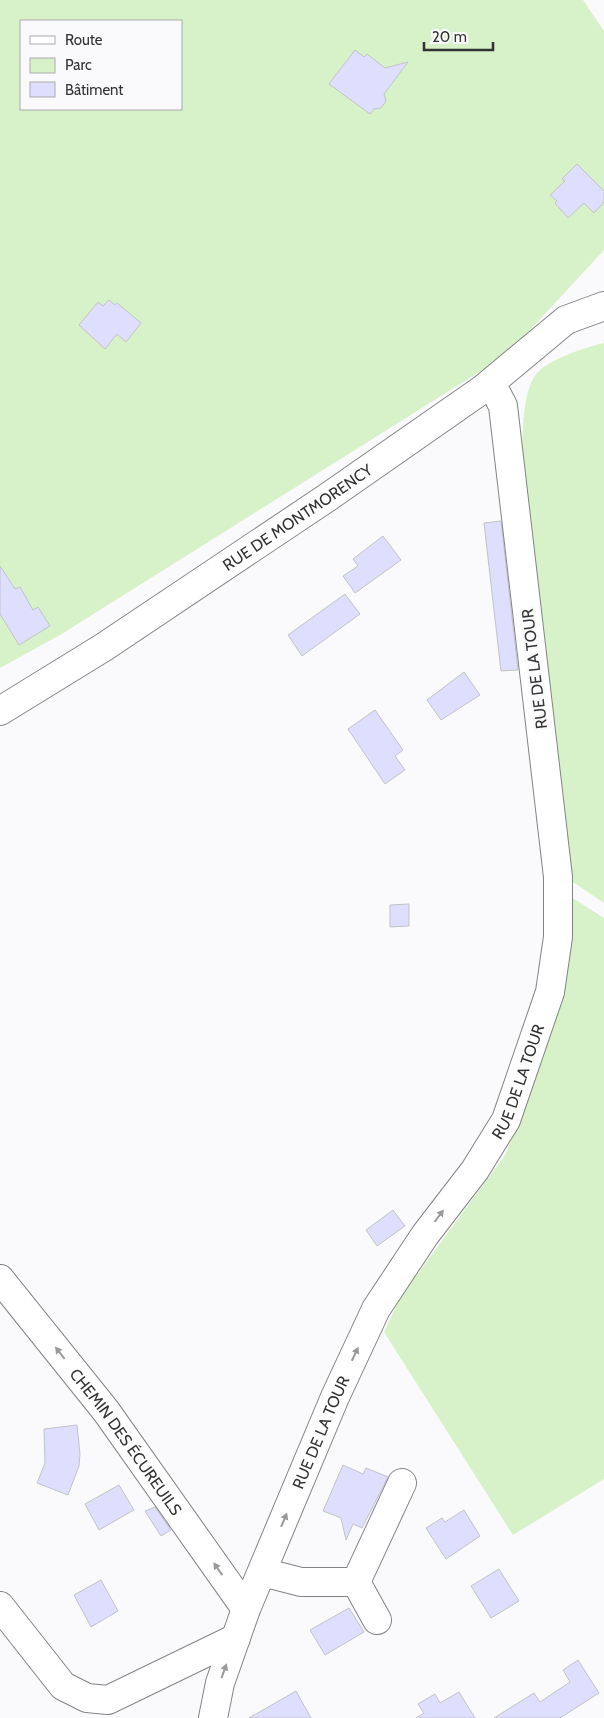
<svg xmlns="http://www.w3.org/2000/svg" width="604" height="1718" viewBox="0 0 604 1718" font-family="Cabin,sans-serif">
  <style>
    .green { fill: #d7f1c8; fill-rule: evenodd }
    .building { fill: #dedeff; stroke: #c2c3c5 }
    .lines { fill: none; stroke-linecap: round; stroke-linejoin: round }
    .minor-casing { stroke: #848486; stroke-width: 30 }
    .minor { stroke: #fff; stroke-width: 28 }
    .oneway { fill: #99999a }
    .labels { text-anchor: middle; stroke-width: 5; stroke-linejoin: round; paint-order: stroke }
    .street-label { font-size: 16px; fill: #333334; stroke: #fafafc }
  </style>
  <rect width="100%" height="100%" fill="#fafafc"/>
  <path class="green" d="M0,0H583L604,31V250L508,354L60,635L0,668ZM21,21H181V109H21Z
    M604,343V903L570,880L522,456C523,433 522,391 537,373C549,359 587,347 604,343Z
    M571,897L604,918V1479L513,1535L384,1332L400,1298L505,1155L522,1117L561,991Z"/>
  <path class="building" d="M355,50L364,57L367,54L385,68L408,62L384,94L386,101L381,108L374,109L370,114L329,84Z
    M577,164L604,191V202L594,213L584,203L568,218L555,203L557,201L550,195L565,181L562,179Z
    M109,300L115,305L117,303L141,323L126,342L117,334L105,349L79,325L98,302L103,306Z
    M501,521L518,670L501,671L484,523Z
    M383,536L401,560L355,593L343,576L358,566L353,559Z
    M0,566L15,589L20,587L33,610L38,607L50,626L19,645L0,614Z
    M345,594L360,614L302,656L288,635Z
    M464,672L480,695L441,720L427,700Z
    M375,710L403,750L395,756L405,770L385,784L348,729Z
    M409,904V926L390,927V905Z
    M393,1210L405,1226L377,1246L366,1230Z
    M77,1425L80,1454L79,1466L68,1495L37,1483L45,1463L44,1429Z
    M343,1465L363,1474L366,1468L388,1477L362,1528L353,1524L346,1540L341,1518L323,1511Z
    M119,1485L134,1510L99,1530L85,1504Z
    M155,1507L171,1530L161,1536L145,1511Z
    M464,1510L480,1536L446,1559L426,1528L442,1518L445,1522Z
    M499,1569L519,1601L491,1618L471,1586Z
    M101,1580L118,1611L91,1627L74,1595Z
    M349,1608L364,1632L325,1655L310,1630Z
    M578,1660L599,1693L560,1718H494L534,1693L540,1702L570,1682L563,1670Z
    M296,1691L311,1718H249Z
    M459,1692L475,1718H416L424,1713L418,1704L435,1694L440,1703Z"/>
  <g class="lines">
    <g class="minor-casing">
      <g id="minor">
        <path id="s1" d="M0,711L104,647L328,497L483,389L566,320L604,306"/>
        <path id="s2" d="M0,1279L106,1411L246,1609"/>
        <path d="M262,1572L301,1582H356L377,1620"/>
        <path d="M356,1582L402,1483"/>
        <path d="M0,1606L63,1686L87,1698L108,1700L236,1638"/>
        <path id="s3" d="M213,1718L220,1683L246,1609L335,1397L376,1309L425,1235L475,1170L506,1120L550,992L558,937V877L503,406L491,383"/>
      </g>
    </g>
    <use href="#minor" class="minor"/>
  </g>
  <defs><path id="oneway-solid" d="M-6-.8H1V-3.2L6.5 0L1 3.2V.8H-6Z" transform="scale(1.25)"/></defs>
  <g class="oneway">
    <use href="#oneway-solid" transform="translate(439 1216) rotate(-53)"/>
    <use href="#oneway-solid" transform="translate(60 1353) rotate(-128)"/>
    <use href="#oneway-solid" transform="translate(355 1354) rotate(-65)"/>
    <use href="#oneway-solid" transform="translate(284 1520) rotate(-67)"/>
    <use href="#oneway-solid" transform="translate(218 1569) rotate(-125)"/>
    <use href="#oneway-solid" transform="translate(224 1671) rotate(-70)"/>
  </g>
  <g class="labels">
    <g class="street-label">
      <text dy="6" stroke="none"><textPath href="#s1" startOffset="355">RUE DE MONTMORENCY</textPath></text>
      <text transform="translate(534 669) rotate(-97)" y="6">RUE DE LA TOUR</text>
      <text dy="6" stroke="none"><textPath href="#s3" startOffset="711">RUE DE LA TOUR</textPath></text>
      <text dy="6" stroke="none"><textPath href="#s3" startOffset="306">RUE DE LA TOUR</textPath></text>
      <text dy="6" stroke="none"><textPath href="#s2" startOffset="206">CHEMIN DES ÉCUREUILS</textPath></text>
    </g>
  </g>
  <rect x="20" y="20" width="162" height="90" fill="#fafafc" stroke="#aaaaac"/>
  <rect x="30" y="36" width="25" height="8" fill="#ffffff" stroke="#aaaaac"/>
  <text x="65" y="45" font-size="15" fill="#333334">Route</text>
  <rect x="30" y="58" width="25" height="15" fill="#d7f1c8" stroke="#aaaaac"/>
  <text x="65" y="70" font-size="15" fill="#333334">Parc</text>
  <rect x="30" y="82" width="25" height="15" fill="#dedeff" stroke="#aaaaac"/>
  <text x="65" y="95" font-size="15" fill="#333334">Bâtiment</text>
  <path d="M424 42v8h69v-8" fill="none" stroke="#333334" stroke-width="2.5"/>
  <text x="432" y="42" font-size="15" fill="#333334" stroke="#fafafc" stroke-width="4" paint-order="stroke">20 m</text>
</svg>
